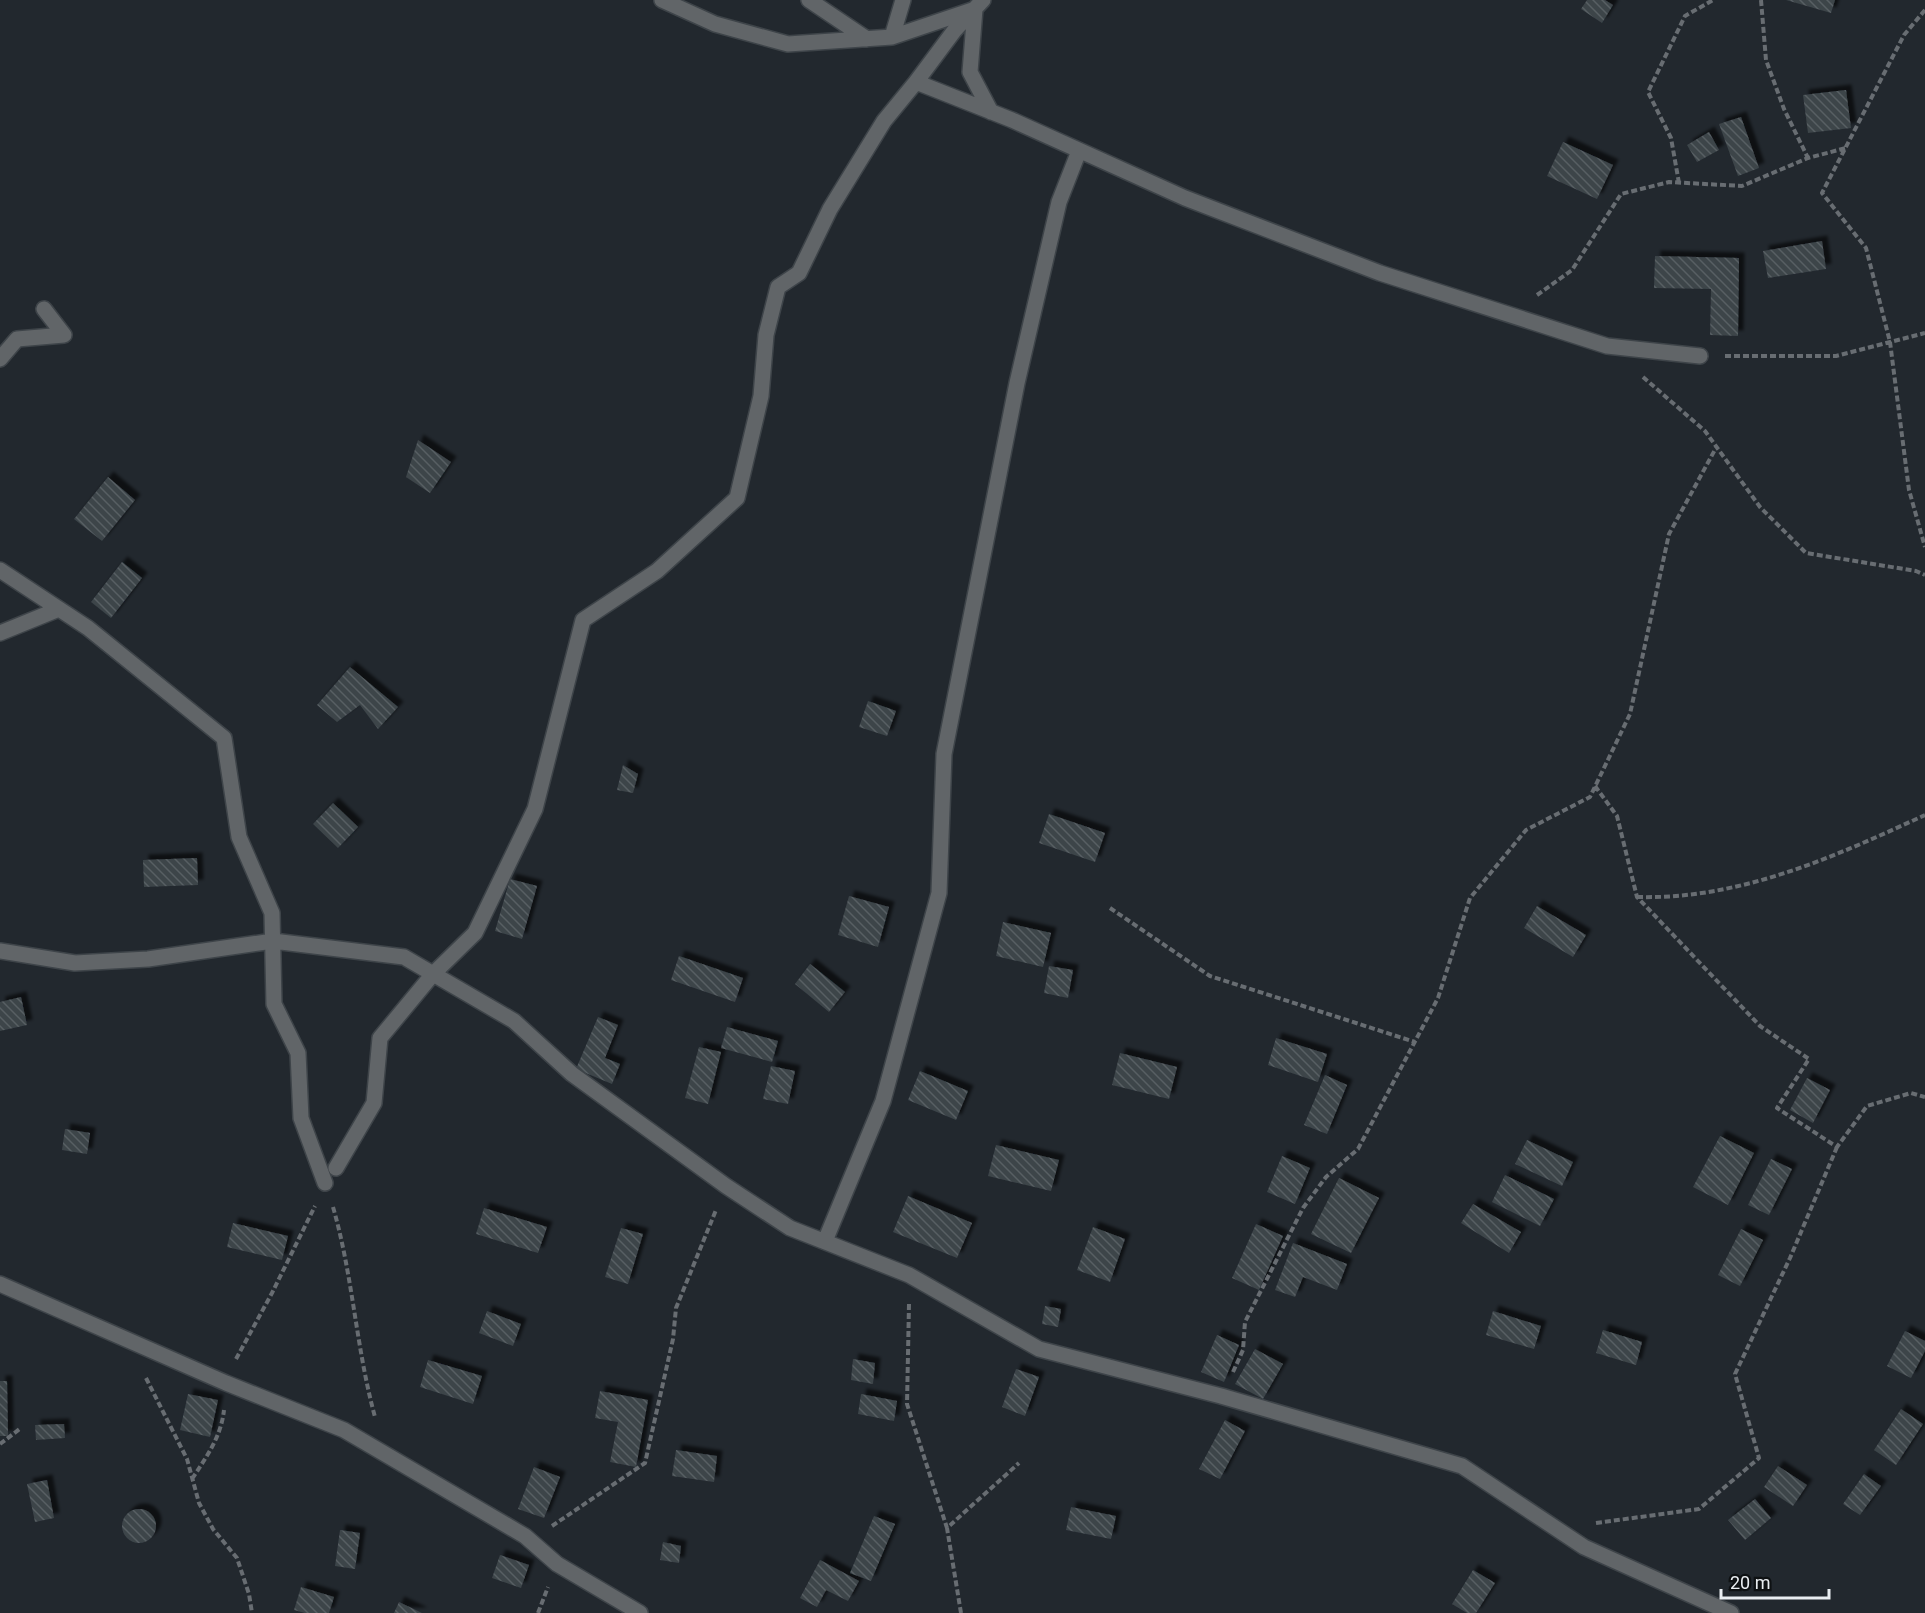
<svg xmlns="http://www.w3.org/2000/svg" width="1925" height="1613" viewBox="0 0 1925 1613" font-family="Roboto,sans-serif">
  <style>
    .building { fill: url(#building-back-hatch); filter: url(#shadow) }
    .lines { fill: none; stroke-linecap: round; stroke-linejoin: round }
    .minor-casing { stroke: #3e4449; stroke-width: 18 }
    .path { stroke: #686d72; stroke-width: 4; stroke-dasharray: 6 3; stroke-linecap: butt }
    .minor { stroke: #616568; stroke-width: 15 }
  </style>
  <defs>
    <pattern id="building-back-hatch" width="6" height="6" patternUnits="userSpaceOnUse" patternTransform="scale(1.5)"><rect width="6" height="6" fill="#3c4449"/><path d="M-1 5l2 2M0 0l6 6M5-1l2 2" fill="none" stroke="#585f64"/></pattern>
    <filter id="shadow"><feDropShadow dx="5.5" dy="-5.5" stdDeviation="1.5" flood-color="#0009"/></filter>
  </defs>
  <rect width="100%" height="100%" fill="#22282e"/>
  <path class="building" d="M1587,0H1605L1613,5L1602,23L1581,9Z
    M1786,0H1835L1831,13Z
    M1846,90L1851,128L1808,133L1803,95Z
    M1741,117L1759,168L1738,176L1719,124Z
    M1709,132L1719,150L1697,162L1687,145Z
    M1563,142L1613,165L1597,199L1547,176Z
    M1822,241L1826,269L1768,278L1763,251Z
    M1655,256L1739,258L1738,336L1710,335L1711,289L1654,288Z
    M418,440L451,462L430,493L406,477Z
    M108,477L135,500L102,541L74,519Z
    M122,562L142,578L111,618L91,602Z
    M350,667L398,707L378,729L360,705L337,722L317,705Z
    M868,701L896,711L887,736L859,727Z
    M623,765L638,774L633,793L617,790Z
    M333,803L358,827L338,848L313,824Z
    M1049,814L1105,833L1095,862L1039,843Z
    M197,858L198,885L144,887L143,860Z
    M510,879L537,886L522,939L495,931Z
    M849,896L889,907L878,947L838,935Z
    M1537,906L1586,935L1573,957L1524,928Z
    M1003,922L1051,933L1043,967L996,956Z
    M679,956L743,978L735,1002L671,980Z
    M810,964L845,992L829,1012L795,984Z
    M1049,966L1073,970L1068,998L1044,993Z
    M21,997L27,1025L0,1031V1002Z
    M598,1017L618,1025L605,1058L620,1064L612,1084L576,1069Z
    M727,1027L778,1041L772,1062L721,1048Z
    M1276,1038L1327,1054L1318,1082L1268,1065Z
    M699,1047L721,1052L708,1104L685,1098Z
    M1120,1053L1177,1067L1169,1099L1112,1085Z
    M771,1066L795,1071L788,1104L763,1099Z
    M920,1071L968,1091L956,1120L908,1100Z
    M1325,1075L1347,1085L1327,1134L1304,1125Z
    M1807,1078L1830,1090L1813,1123L1790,1110Z
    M65,1129L90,1133L87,1154L62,1150Z
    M1720,1136L1754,1153L1728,1205L1693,1187Z
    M1527,1140L1573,1162L1562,1186L1515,1164Z
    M996,1145L1059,1160L1051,1191L988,1176Z
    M1282,1156L1310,1168L1295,1204L1267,1192Z
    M1771,1159L1792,1169L1769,1215L1748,1205Z
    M1505,1175L1554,1199L1540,1226L1492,1202Z
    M1339,1178L1379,1198L1351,1253L1311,1234Z
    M908,1196L972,1223L957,1258L893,1232Z
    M1473,1204L1521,1232L1509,1253L1461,1223Z
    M484,1208L547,1227L538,1253L476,1234Z
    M233,1223L288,1236L282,1260L227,1247Z
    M1256,1224L1283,1236L1259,1290L1232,1278Z
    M1093,1227L1125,1239L1110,1282L1077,1270Z
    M621,1228L643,1234L628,1284L605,1277Z
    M1741,1229L1763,1240L1740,1286L1718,1275Z
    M1293,1243L1347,1264L1337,1290L1303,1277L1295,1297L1275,1290Z
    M1045,1306L1061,1309L1058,1327L1042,1324Z
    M487,1311L521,1324L513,1346L479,1333Z
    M1493,1311L1541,1326L1534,1349L1486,1335Z
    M1603,1330L1642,1342L1636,1365L1596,1353Z
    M1905,1331L1925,1341V1351L1911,1378L1887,1366Z
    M1217,1335L1239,1345L1224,1382L1201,1372Z
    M1255,1349L1283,1364L1263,1399L1235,1384Z
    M853,1359L875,1363L873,1384L851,1380Z
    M428,1360L482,1376L473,1404L420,1387Z
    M1016,1369L1039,1377L1025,1416L1002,1407Z
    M0,1381H7L8,1436H0Z
    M600,1391L648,1400L636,1467L610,1462L618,1422L595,1418Z
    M188,1394L218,1400L210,1437L180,1430Z
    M861,1394L897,1401L894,1421L858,1414Z
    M1901,1409L1923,1424L1896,1465L1874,1450Z
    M1225,1420L1245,1431L1220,1479L1199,1469Z
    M64,1424L65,1438L36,1440L35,1425Z
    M676,1450L717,1456L714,1482L672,1476Z
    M1778,1466L1807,1485L1793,1506L1764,1487Z
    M534,1467L560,1477L544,1518L518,1509Z
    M1864,1474L1881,1486L1860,1515L1843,1504Z
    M47,1480L54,1518L35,1522L27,1484Z
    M1755,1499L1771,1518L1745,1540L1728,1520Z
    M1071,1507L1116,1516L1111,1539L1066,1530Z
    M122 1526a17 17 0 1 1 34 0a17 17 0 1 1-34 0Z
    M874,1516L895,1524L871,1581L850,1573Z
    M340,1530L360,1533L355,1569L335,1566Z
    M663,1542L681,1546L679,1563L660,1560Z
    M500,1555L529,1565L521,1588L492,1578Z
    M820,1560L859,1581L848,1601L826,1590L817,1607L800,1598Z
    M1473,1570L1495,1583L1476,1613H1467L1452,1604Z
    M301,1587L334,1597L329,1613H305L294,1610Z
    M399,1602L422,1613H394Z"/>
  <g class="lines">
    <g class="minor-casing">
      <path id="minor" d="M662,0L715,24L788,44L892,37L975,9L970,72L991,112
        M809,0L867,39
        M983,0L954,31L916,82L1012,120L1185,198L1380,273L1607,346L1700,356
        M892,37L903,0
        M0,359L17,339L64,335L44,309
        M0,570L88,628L224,738L239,837L272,913L274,1004L298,1053L301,1118L325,1183
        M0,633L59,609
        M0,951L75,963L148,959L273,941L404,957L514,1021L572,1074L726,1186L790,1228L909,1275L1039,1349L1221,1396L1462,1466L1584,1547L1731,1613
        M336,1168L374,1103L380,1038L433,974L475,933L535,809L583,620L657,571L737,498L761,396L766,335L778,287L799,273L830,209L884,121L916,82
        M825,1241L883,1101L939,893L944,754L1017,383L1059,202L1079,151
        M0,1284L226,1383L344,1430L525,1536L557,1564L640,1613"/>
    </g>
    <path class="path" d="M1761,0L1766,60L1784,109L1808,158
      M1925,10L1904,35L1822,193L1866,248L1890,342L1909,490L1925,547
      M1679,183L1671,138L1648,92L1685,16L1713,0
      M1537,295L1572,270L1621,194L1669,182L1742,186L1808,158L1846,148
      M1725,356H1836L1925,333
      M1643,377L1705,431L1760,507L1806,553L1916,571L1925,575
      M1595,786L1617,816L1637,897L1760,1026L1809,1059L1777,1108L1837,1147L1867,1106L1911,1093L1925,1097
      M1637,897C1739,900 1834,857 1925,815
      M1110,908L1210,976L1415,1042
      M333,1207C353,1276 356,1348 375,1417
      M909,1304L907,1404L947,1528
      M236,1359L272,1293L315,1206
      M1233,1372L1243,1350L1245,1322L1303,1208L1326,1177L1358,1149L1438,998L1470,898L1526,830L1590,797L1630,714L1669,534L1717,446
      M146,1378L187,1459L199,1503L213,1529L237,1558L249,1594L252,1613
      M0,1444L21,1428
      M192,1479C207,1456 221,1437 224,1410
      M1596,1523L1699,1509L1759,1458L1735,1374L1790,1258L1837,1147
      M552,1526L645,1463L673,1339L676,1308L716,1210
      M538,1613L548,1587
      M961,1613L947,1528L1019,1463"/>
    <use href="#minor" class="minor"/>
  </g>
  <path d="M1721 1589v9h108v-9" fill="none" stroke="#e9edf1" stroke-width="3"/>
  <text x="1730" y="1589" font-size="18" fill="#e9edf1" stroke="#0e1113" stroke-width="4.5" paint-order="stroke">20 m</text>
</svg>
